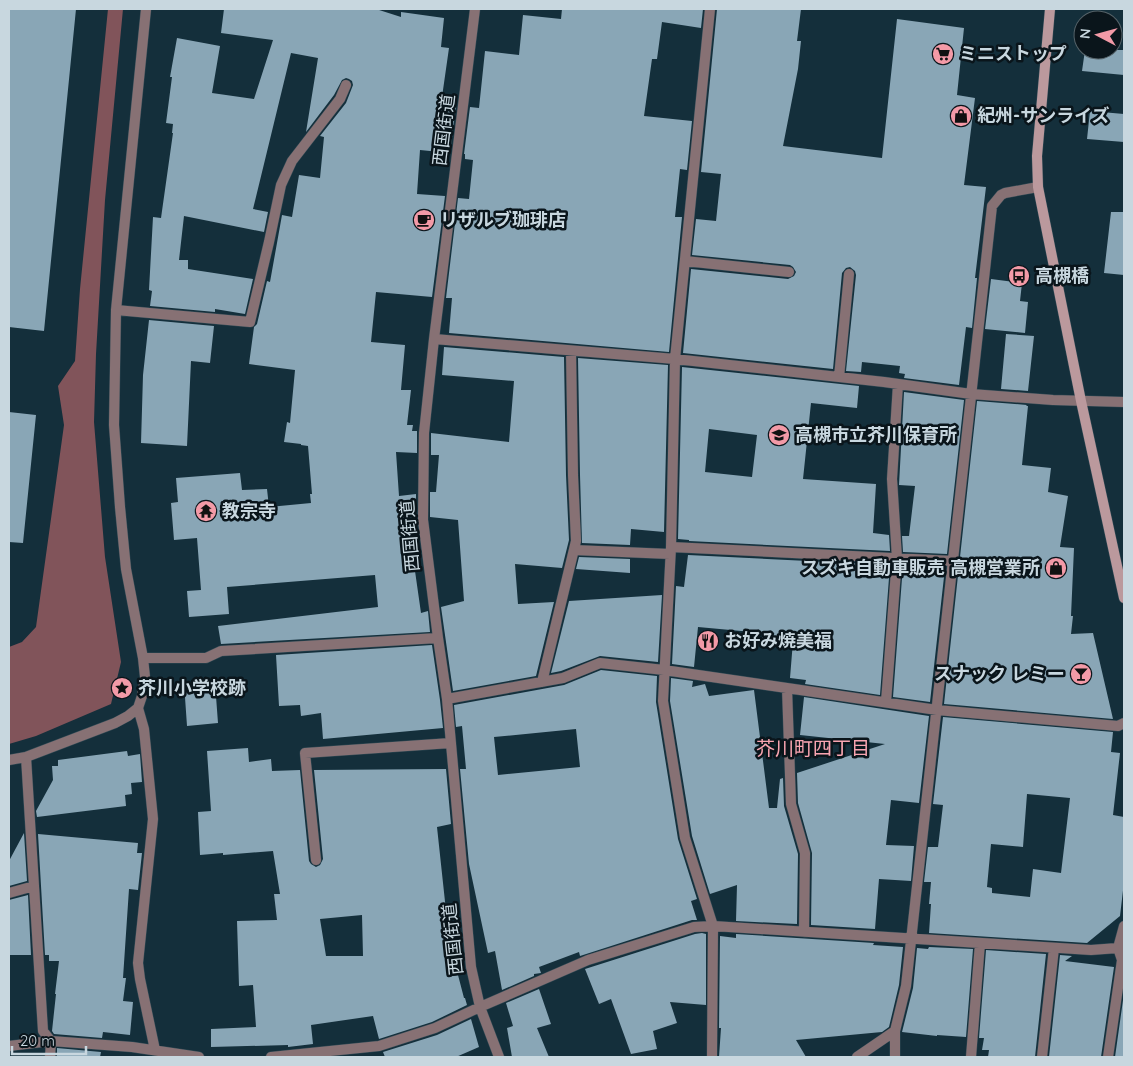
<svg xmlns="http://www.w3.org/2000/svg" width="1133" height="1066" viewBox="0 0 1133 1066" font-family="Quicksand,'Noto Sans JP',sans-serif">
  <style>
    .forest { fill: #81545a }
    .building { fill: #89a6b6; fill-rule: evenodd }
    .lines { fill: none; stroke-linecap: round; stroke-linejoin: round }
    .street-casing { stroke: #314a55; stroke-width: 11 }
    .secondary-casing { stroke: #314a55; stroke-width: 11 }
    .street { stroke: #877174; stroke-width: 10 }
    .secondary { stroke: #bb999d; stroke-width: 10 }
    .labels { text-anchor: middle; stroke-width: 5; stroke-linejoin: round; paint-order: stroke }
    .poi-label { font-size: 18px; font-weight: bold; fill: #c8d7df; stroke: #0a151b; text-anchor: start }
    .street-label { font-size: 18px; fill: #c8d7df; stroke: #0a151b }
    .neighbourhood-label { font-size: 19px; fill: #f9a5b1; stroke: #0a151b }
  </style>
  <rect width="100%" height="100%" fill="#142f3b"/>
  <path class="forest" d="M108,9H123L105,200L96,354L94,422L105,557L121,662L111,704L36,736L9,744V647L22,642L36,627L64,425L58,386L75,361L80,289Z"/>
  <path class="building" d="M9,9H76L44,331L9,327Z
    M224,9H376L401,17V12L444,18L441,47L449,48L441,104L456,106L450,153L420,150L417,194L445,196L432,297L376,292L371,342L405,345L401,390H411L407,425H413L412,431H417V453L396,452L399,496L416,494V516L407,515L421,613L428,611L430,632L221,644L218,626L378,607L375,575L227,587L229,614L189,617L187,591L201,590L197,538L174,540L171,503L178,502L176,478L240,473L242,490L267,489L269,507L311,503L310,494H312L308,446L301,445V444L284,442L287,422L290,423L295,370L249,364L254,327L257,324L267,281L270,282L282,215L292,217L299,175L320,178L324,137L320,136L346,103L353,85L352,81L349,79L346,78L342,80L334,95L306,132L318,58L291,53L253,209L268,212L264,232L184,216L179,260H188V269L253,279L245,314L215,309V312L150,306L152,291L149,290L153,217L161,218L173,133H172L173,124L166,123L172,77H170L177,38L220,46L212,93L254,99L273,40L221,33Z
    M562,9H703L701,28L662,22L657,59H652L644,116L692,121L687,170L680,169L675,217H682L669,352L449,333L452,298H446L458,198L469,199L473,160L465,159V154H464L470,107L479,108L485,51L519,55L523,15L561,19Z
    M717,9H801L797,41H801L798,69L783,146L882,158L897,19L964,28L957,95L975,98L964,185L986,187L975,278H977L972,328L966,327L959,385L904,378L905,374L899,373L900,366L862,362L861,372L846,371L856,275L855,271L850,267L846,268L842,273L833,369L683,353L691,269L788,279L794,276L796,272L793,267L790,265L692,255L696,219L716,221L721,174L701,172Z
    M1085,50H1124V75L1082,71Z
    M1090,111L1124,114V142L1087,139Z
    M1111,212H1124V275L1104,273Z
    M991,279L1022,283L1020,301L1028,302L1025,333L985,329Z
    M149,320L214,326L210,363L191,361L187,446L141,443L143,375Z
    M1006,334L1034,336L1028,391L1001,389Z
    M444,347L564,357L566,475L569,540L562,568L515,564L518,604L554,602L536,676L453,691L441,607L464,601L458,520L430,517V492H436L439,455H431V433L509,442L514,381L442,375Z
    M578,358L668,365L664,532L631,529L630,545L582,543L580,475Z
    M682,367L859,386L857,408L811,403L803,479L876,484L873,533L889,535L890,551L689,541V540L678,539ZM709,429L757,435L752,477L705,472Z
    M904,392L964,400L947,554L903,552L902,536H909L915,486L899,485Z
    M977,401L1027,405L1026,406H1028L1022,465L1051,468L1048,492L1068,496L1060,547L1074,548L1071,616H1073L1071,634L1093,633L1113,719L944,704Z
    M9,412L36,415L23,543L9,542Z
    M688,555L890,565L880,695L805,684L806,680L790,678L793,641L762,638L763,633L698,627L694,667L672,664L676,586L684,587Z
    M579,557L630,559V573L576,569Z
    M903,565L945,568L930,702L893,697Z
    M662,595L658,662L600,656L561,671L551,673L569,601Z
    M432,645L440,700L443,728L323,739L321,713L301,716L300,705L279,706L276,655Z
    M601,670L657,676L656,702L678,839L697,899L691,901L697,920H692L580,956L579,952L539,967L541,973L534,974V976L502,990L495,951L488,953L469,864L460,769H466L462,726L456,727L454,705L564,685ZM576,729L580,767L498,775L494,737Z
    M671,678L693,681L692,687L705,684L709,696L754,690L769,808H777L780,779L783,778L784,806L798,854L797,924L736,921L737,885L710,894L692,836L670,701Z
    M184,683H215L218,723L187,726Z
    M804,697L929,716L919,803L891,800L886,845L914,846L911,881L879,879L875,929L811,925L812,853L798,803L797,773L885,744L800,735Z
    M943,717L1113,732L1111,752L1120,753L1113,815L1124,817V882L1120,916L1087,943L929,933L931,904H929L931,882H924L928,847H938L943,805L933,804ZM1027,794L1070,798L1061,873L1033,869L1030,897L992,893V888L987,887L991,844L1023,847Z
    M248,748L249,762L271,759L272,771L300,770L309,861L311,864L316,867L320,865L323,859L314,770L446,769L451,824L437,827L453,976L458,975L464,998H465L467,1005L432,1022L379,1039L373,1016L311,1025L313,1044L288,1047V1045L211,1047V1029L256,1027L253,985L239,986L237,921L277,920L274,894H280L273,851L223,855V853L200,855L198,812L211,811L207,751ZM362,915L363,956H326L320,919Z
    M127,751L128,756L140,754L142,782L131,783L132,794L125,795L126,806L37,817L36,811L53,780L52,766H58V760Z
    M24,833L27,881L9,886V861Z
    M38,834L138,843L137,853H142L138,890L129,889L123,978H126L123,1001L133,1002L130,1035L103,1032L102,1038L54,1034L52,1031L56,994H55L59,961H49V955H45Z
    M28,895L31,955H9V900Z
    M702,933L706,934V1005L670,1002L677,1023L653,1031L657,1049L631,1054L611,999L599,1004L585,969L695,934Z
    M736,934L874,943L873,945L903,947L899,985L889,1027L882,1032L796,1040L806,1057H719L721,1028H719L720,936L736,938Z
    M929,947L973,949L966,1037L937,1035V1036L902,1032L913,988L917,948L928,949Z
    M986,950L1046,954L1035,1057H988L989,1050H982L984,1038H979Z
    M1060,955L1072,956L1065,961L1114,967L1101,1057H1049Z
    M539,989L551,1024L537,1028L549,1057H512L507,1028L513,1026L506,1003Z
    M1124,993V1057H1115Z
    M471,1019L479,1047L456,1057H385L383,1052L437,1035Z
    M57,1048L101,1052L100,1057H57Z"/>
  <g class="lines">
    <g class="street-casing">
      <path id="street" d="M475,9L434,339L424,433L423,520L438,638L447,699L471,967L480,1007L499,1057
        M710,9L675,359L671,547L663,701L685,838L713,926L712,1057
        M685,261L789,272
        M116,310L250,322L269,242L281,185L292,161L340,99L346,85
        M434,339L675,359L884,382L971,394L1053,400L1124,402
        M839,377L849,274
        M671,547L953,561
        M574,550L670,554
        M143,658H206L221,651L438,638
        M542,682L576,541L573,475L571,351
        M787,688L791,804L805,853L804,932
        M447,699L563,678L600,663L664,670L937,710L1118,726L1124,723
        M886,702L897,558L892,479L898,384
        M138,708L144,729L153,819L138,963L140,979L155,1050
        M26,757L43,1031L51,1041L132,1047L199,1057
        M9,760L26,757L115,723L128,716L138,708L142,696L145,677L143,658L126,569L120,507L114,425L116,310L146,9
        M316,860L305,753L451,743
        M9,893L34,886
        M9,1046L51,1041L50,1057
        M271,1057L379,1046L435,1028L480,1007L588,960L694,927L713,926L1091,950L1118,948L1124,926
        M857,1057L895,1031L906,986L992,206L1001,195L1005,193L1038,187
        M895,1057V1031
        M971,1057L980,943
        M1042,1057L1054,948
        M1108,1057L1122,960L1118,948"/>
    </g>
    <g class="secondary-casing">
      <path id="secondary" d="M1050,9L1037,156L1038,187L1081,401L1124,598"/>
    </g>
    <use href="#street" class="street"/>
    <use href="#secondary" class="secondary"/>
  </g>
  <defs>
    <g id="supermarket-disc" transform="scale(1.125)"><circle r="9.5" fill="#f39aa7" stroke="#0a151b"/><path d="M-6-5.5h2.5l.6 2H6L4.5 2H-2.5L-4.4-4H-6ZM-1.5 3.2a1.3 1.3 0 1 0 .1 0ZM3 3.2a1.3 1.3 0 1 0 .1 0Z" fill="#111"/></g>
    <g id="shop-disc" transform="scale(1.125)"><circle r="9.5" fill="#f39aa7" stroke="#0a151b"/><path d="M-5-2.5h2.3a2.7 3.5 0 0 1 5.4 0H5L5.5 6h-11ZM-1.5-2.5h3a1.5 2.3 0 0 0-3 0Z" fill="#111"/></g>
    <g id="cafe-disc" transform="scale(1.125)"><circle r="9.5" fill="#f39aa7" stroke="#0a151b"/><path d="M-5.5-4.5H6V0H3Q3 3.5 0 3.5H-2.5Q-5.5 3.5-5.5 0ZM3-3.2v2h1.7v-2ZM-6 4.5H4V6H-6Z" fill="#111"/></g>
    <g id="bus-disc" transform="scale(1.125)"><circle r="9.5" fill="#f39aa7" stroke="#0a151b"/><path d="M-5-6H5V4H4V6H2V4H-2V6H-4V4H-5ZM-3.5-4V0h7V-4ZM-3.5 1.2v1.5H-2V1.2ZM2 1.2v1.5H3.5V1.2Z" fill="#111"/></g>
    <g id="school-disc" transform="scale(1.125)"><circle r="9.5" fill="#f39aa7" stroke="#0a151b"/><path d="M0-5L7-2L0 1L-7-2ZM-4 1L0 2.5L4 1V4Q0 6-4 4Z" fill="#111"/></g>
    <g id="temple-disc" transform="scale(1.125)"><circle r="9.5" fill="#f39aa7" stroke="#0a151b"/><path d="M0-6L5-2H3V0L6.5 2.5H4V6H1.5V3h-3V6H-4V2.5H-6.5L-3 0V-2H-5Z" fill="#111"/></g>
    <g id="restaurant-disc" transform="scale(1.125)"><circle r="9.5" fill="#f39aa7" stroke="#0a151b"/><path d="M-5-6h1v4h1v-4h1v4h1v-4h1v5L-1.5 .5V6h-2V.5L-5-1ZM5-6V6H3V1.5H1.5Q1.5-4 5-6Z" fill="#111"/></g>
    <g id="bar-disc" transform="scale(1.125)"><circle r="9.5" fill="#f39aa7" stroke="#0a151b"/><path d="M-6-5H6L.8 .8V4.5H3.5V6h-7V4.5H-.8V.8Z" fill="#111"/></g>
    <g id="sight-disc" transform="scale(1.125)"><circle r="9.5" fill="#f39aa7" stroke="#0a151b"/><path d="M0-6L1.8-2.2L6-1.7L2.9 1.2L3.7 5.4L0 3.3L-3.7 5.4L-2.9 1.2L-6-1.7L-1.8-2.2Z" fill="#111"/></g>
  </defs>
  <g fill-rule="evenodd">
    <use href="#supermarket-disc" x="943" y="54"/>
    <use href="#shop-disc" x="961" y="116"/>
    <use href="#cafe-disc" x="424" y="220"/>
    <use href="#bus-disc" x="1019" y="276"/>
    <use href="#school-disc" x="779" y="435"/>
    <use href="#temple-disc" x="206" y="511"/>
    <use href="#shop-disc" x="1056" y="568"/>
    <use href="#restaurant-disc" x="708" y="641"/>
    <use href="#bar-disc" x="1081" y="674"/>
    <use href="#sight-disc" x="122" y="688"/>
  </g>
  <g class="labels">
    <g class="poi-label">
      <text x="959" y="60">ミニストップ</text>
      <text x="977" y="122">紀州-サンライズ</text>
      <text x="440" y="226">リザルブ珈琲店</text>
      <text x="1035" y="282">高槻橋</text>
      <text x="795" y="441">高槻市立芥川保育所</text>
      <text x="222" y="517">教宗寺</text>
      <text x="1040" y="574" text-anchor="end">スズキ自動車販売 高槻営業所</text>
      <text x="724" y="647">お好み焼美福</text>
      <text x="1065" y="680" text-anchor="end">スナック レミー</text>
      <text x="138" y="694">芥川小学校跡</text>
    </g>
    <g class="street-label">
      <text transform="translate(444 130) rotate(-83)" y="6">西国街道</text>
      <text transform="translate(410 536) rotate(-95)" y="6">西国街道</text>
      <text transform="translate(453 939) rotate(-96)" y="6">西国街道</text>
    </g>
    <g class="neighbourhood-label">
      <text x="813" y="755">芥川町四丁目</text>
    </g>
  </g>
  <rect width="1133" height="1066" fill="none" stroke="#c8d7df" stroke-width="20"/>
  <g transform="translate(1098 35) rotate(276)"><circle r="24" fill="#0a151b" stroke="#566369"/>
  <path d="M0-4L9 19L0 12L-9 19Z" fill="#f39aa7"/>
  <text y="-8" font-size="14" font-weight="bold" text-anchor="middle" fill="#c8d7df">N</text>
  </g>
  <path d="M12 1046v8h74v-8" fill="none" stroke="#c8d7df" stroke-width="2.5"/>
  <text x="20" y="1046" font-size="15" fill="#c8d7df" stroke="#0a151b" stroke-width="4" paint-order="stroke">20 m</text>
</svg>
